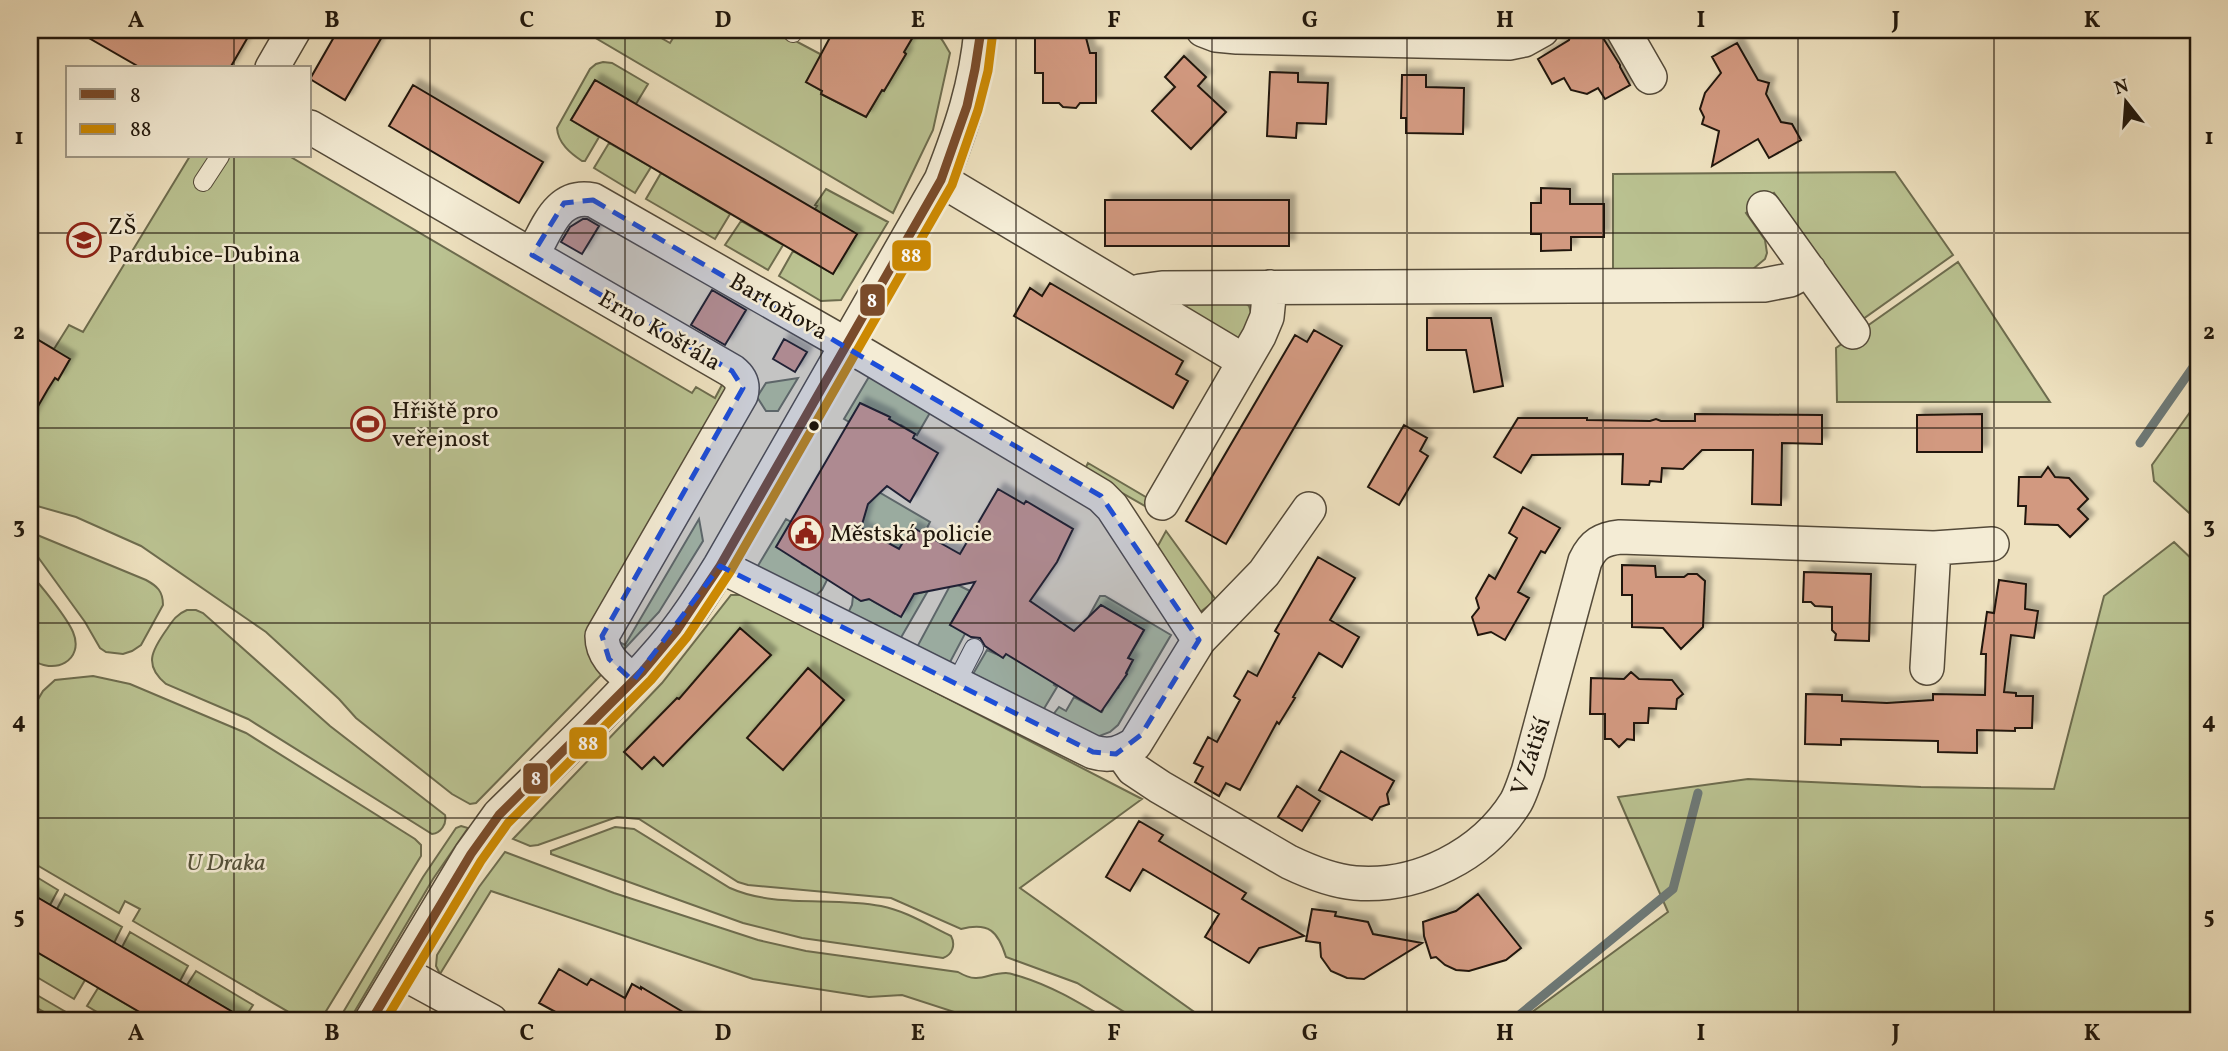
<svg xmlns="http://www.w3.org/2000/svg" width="2228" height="1051" viewBox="0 0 2228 1051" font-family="Vollkorn,serif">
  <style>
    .green { fill: #bac291; stroke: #6d6c4e; stroke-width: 2 }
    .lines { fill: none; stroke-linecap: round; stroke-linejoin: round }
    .stream { stroke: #6d7977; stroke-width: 9 }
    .building { fill: #d29980; stroke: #20170c; stroke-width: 2; filter: url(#shadow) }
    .service-casing { stroke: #544a39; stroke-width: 20 }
    .minor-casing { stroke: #544a39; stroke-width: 36 }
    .service { stroke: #f4ecd5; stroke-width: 18 }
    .minor { stroke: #f4ecd5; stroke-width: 33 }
    .bus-1-casing { stroke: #f4ecd5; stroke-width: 14 }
    .bus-2-casing { stroke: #f4ecd5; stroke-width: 14 }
    .bus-1 { stroke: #7a4b2a; stroke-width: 9 }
    .bus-2 { stroke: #cc8902; stroke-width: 9 }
    .marked { fill: #1d4ed8; fill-opacity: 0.2; stroke: #1d4ed8; stroke-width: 5; stroke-dasharray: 14 9; stroke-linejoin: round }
    .grid { fill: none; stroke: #20170c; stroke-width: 2; stroke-opacity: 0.55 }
    .bus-dot { fill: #20170c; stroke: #f4ecd5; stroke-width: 2.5 }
    .labels { text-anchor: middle; stroke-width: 5; stroke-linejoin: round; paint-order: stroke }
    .poi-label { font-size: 24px; fill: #20170c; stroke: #f4ecd5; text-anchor: start }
    .street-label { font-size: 24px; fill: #20170c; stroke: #f4ecd5 }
    .park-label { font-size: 24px; font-style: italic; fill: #56533b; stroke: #f4ecd5 }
    .line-badge { stroke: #f4ecd5; stroke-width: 2.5 }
    .badge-label { font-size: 19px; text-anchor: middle; font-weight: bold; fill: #fff }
    .neatline { fill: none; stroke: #20170c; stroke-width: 2.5 }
    .grid-label { font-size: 23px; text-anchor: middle; font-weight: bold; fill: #20170c }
  </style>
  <defs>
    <filter id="shadow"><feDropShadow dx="6" dy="-6" stdDeviation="2" flood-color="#0004"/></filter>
  </defs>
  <rect width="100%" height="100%" fill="#eee1bf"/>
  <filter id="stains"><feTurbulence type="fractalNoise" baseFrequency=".00286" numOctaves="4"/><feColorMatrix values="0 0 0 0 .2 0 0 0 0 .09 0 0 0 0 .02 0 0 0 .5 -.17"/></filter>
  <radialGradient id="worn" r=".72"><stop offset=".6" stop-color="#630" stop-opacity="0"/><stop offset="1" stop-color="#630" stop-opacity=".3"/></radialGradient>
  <path class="green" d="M582,30H647L670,43L678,30H775L822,55L806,82L822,91L821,94L866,117L882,90L884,91L906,54L904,52L917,30C940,30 939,35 950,53L933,130L893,213Z
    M603,62L612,63L648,84L636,104L595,80L571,120L599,137L585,161H582C570,153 558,143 557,128L590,69L596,64Z
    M609,143L651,167L635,193L594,168Z
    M190,156H289L692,393L696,387L715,398L723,383L727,387L604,672L476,803L470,804L452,794L356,718L339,699L266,632L141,546L76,517L30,504V335L54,349L69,325L83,332Z
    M1895,172L1953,255L1863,319L1774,193L1746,213L1765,240L1767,253L1765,259L1753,269L1613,271V174Z
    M661,173L730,214L715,239L646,199Z
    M826,189L888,222L841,300L821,301L779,276L793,251L833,274L856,234L815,209L817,206L815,205Z
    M741,221L783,245L768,270L725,245Z
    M1958,262L2050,402H1837L1836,348Z
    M1163,300L1244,302L1249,306L1253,319L1237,342Z
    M870,375L931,411L917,435L901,425L898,427L888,421L890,418L888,416L860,404L849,422L844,419Z
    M798,378L778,411H766L757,397L766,383Z
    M2198,401V521L2154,481L2152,465Z
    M1088,463L1168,510L1164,517L1084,471Z
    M872,488L930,522L924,534L895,556L856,530Z
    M699,519L703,541L659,612L615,659L609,637L625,645Z
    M786,519L791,522L805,558L802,564L804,565L805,562L815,572L828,578L822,590L814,597L756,569Z
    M1166,531L1216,600L1195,616L1154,553Z
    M30,532L146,580C157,586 163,591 163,605L141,645L132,651L123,654L106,652L100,648L85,622L30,546Z
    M2174,542L2198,565V1021H1520L1668,912L1618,797L1748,779L1921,787L2054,789L2104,596Z
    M945,554L948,556L899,641L847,615L852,605L853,596L861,601L869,599L895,614L903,612L914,594L923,592Z
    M30,574C41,585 67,618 73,632C85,660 54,677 30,658Z
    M952,582L970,591L950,625L952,626L954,623L967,630L948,666L916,649Z
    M731,595H747L1142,799L1020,888L1207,1021H1139L1077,983L1006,957C998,931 989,922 961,929L891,898L748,885L738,882L639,819L617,817L538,845L530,846L513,839L662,683Z
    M1100,596H1105L1171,635L1118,725L1110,732L1097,737L1052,716L1059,707L1066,711L1074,697L1102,712L1103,710L1099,708L1113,685L1119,688L1116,684L1126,675L1132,660L1128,658L1144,630L1101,605L1093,618L1089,616Z
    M187,610H196L203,613L330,726L445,815C447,824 441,833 432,834L248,719L166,684C143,665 152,650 167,629C173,620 177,614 187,610Z
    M987,650L1003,657L1006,653L1056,682L1054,685L1057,687L1042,712L973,674Z
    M93,676L130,684L246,733L415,839L421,845V856L320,1021H304L133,921L140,909L125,901L119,913L30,861V713L43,691L55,680Z
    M461,826L468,828L433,879L349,1021H338L423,877L456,828Z
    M615,827L634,829L730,888C777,909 832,896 881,906C906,911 928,925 951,936C956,945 952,955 943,958L802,938L743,923L551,854V851Z
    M505,852L614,893L758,940L806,951L958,972C980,985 986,973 1006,973C1011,973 1017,976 1022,977C1054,987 1081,1004 1110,1021H982L902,995L869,997L753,979L491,891L440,974L436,966L437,955L479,887Z
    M30,873L58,890L50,905L30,893Z
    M65,894L122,927L114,943L57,909Z
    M130,932L188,966L180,981L122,947Z
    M33,950L85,980L74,999L30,973V956Z
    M196,971L253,1005L244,1019L187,985Z
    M98,988L150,1018L148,1021H112L87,1006Z
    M30,991L66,1012L60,1021L30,1004Z"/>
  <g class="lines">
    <path class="stream" d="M2140,443L2198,360
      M1512,1021L1673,889L1698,793"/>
  </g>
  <path class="building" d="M75,30H252L230,68H141Z
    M338,30H386L345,100L310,79Z
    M834,30H917L904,52L906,54L884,91L882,90L866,117L821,94L822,91L806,82Z
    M1035,30H1084L1090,53H1096V103H1080L1076,108L1063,107L1059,103H1043V73H1035Z
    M1572,30H1598L1620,65V67L1630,85L1605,99L1598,88L1587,94L1571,90L1564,78L1552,84L1538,59L1569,40Z
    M1737,43L1758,80L1769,83L1766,94L1781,122L1792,124L1801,140L1769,158L1758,139L1712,166L1719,131L1702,124L1704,117L1700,109L1705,93L1721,73L1712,57Z
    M1184,56L1206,77L1198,86L1226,112L1191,149L1152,111L1175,87L1165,77Z
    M1270,72L1298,73V82L1328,83L1326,124L1297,123L1296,138L1267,136Z
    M1402,75H1426V87L1464,88L1463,134L1406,133V118H1401Z
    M595,80L857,234L833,274L571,120Z
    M413,85L543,162L519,203L389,126Z
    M1541,188L1570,189V204H1604V237H1571V250L1541,251V234H1531V203H1541Z
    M1105,200H1289V246H1105Z
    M583,219H587L599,226L582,254L561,242L570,227Z
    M1050,283L1183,361L1176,374L1188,381L1173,408L1014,316L1030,288L1042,296Z
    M712,290L746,310L725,345L691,325Z
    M1427,318H1491L1503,386L1474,392L1466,350H1427Z
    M1314,330L1342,346L1226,544L1186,521L1295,335L1307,342Z
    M30,335L70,359L58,380L55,378L48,389L30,420Z
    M784,339L807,352L795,372L773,359Z
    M860,403L890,417L889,419L915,434L913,438L938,453L910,502L887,486L868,504L861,528L899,549L912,527L960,554L998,489L1024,504L1026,501L1073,529L1057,562L1030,601L1074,631L1101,605L1144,630L1128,658L1133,660L1126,673L1127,674L1101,712L1006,654L1003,658L985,646L980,638L971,637L950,625L975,582L914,594L901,617L869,599L861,601L776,547Z
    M1695,414L1822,415V444L1782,443L1781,505L1752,504L1753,450H1702L1683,469L1662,468L1661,482L1650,481L1649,485L1622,484L1623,454L1532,455L1521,473L1494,457L1518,418H1587V420L1650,421L1656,419L1661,421H1695Z
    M1982,414V452H1917V415Z
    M1404,425L1427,438L1420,451L1428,456L1399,505L1368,487Z
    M2048,467L2055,477L2069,478L2088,499L2078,509L2088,519L2070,537L2058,525L2025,524L2026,506H2018L2019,477H2041Z
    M1523,507L1560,528L1545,553L1541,551L1518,592L1529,598L1505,640L1491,632L1478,635L1472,617L1479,608L1476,598L1489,575L1495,579L1517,538L1509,533Z
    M1318,557L1355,578L1330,620L1359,637L1342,667L1319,653L1293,697L1295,698L1279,724L1277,722L1240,790L1226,783L1219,796L1195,782L1203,767L1194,763L1208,737L1217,742L1240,700L1234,696L1248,671L1257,676L1279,634L1275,631Z
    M1622,565L1655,566L1656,577H1684L1688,574H1697L1705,581L1703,627L1681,649L1663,628L1632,627V595H1622Z
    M1804,572L1871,574L1869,641L1835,640L1836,634L1832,630V607L1815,606L1811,602H1803Z
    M1999,580L2026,584L2025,609L2038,611L2034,638L2011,635L2004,692L2016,693V696H2033L2032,728H2015V731L1977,730V753L1938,752V741L1841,739V745L1805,744L1806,694L1842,695V701L1887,703L1933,700V694L1985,695L1986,654H1981L1987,612L1994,613Z
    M740,628L771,655L663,766L654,757L642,769L624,752L677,698L679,699Z
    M808,668L844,700L783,770L747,738Z
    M1631,672L1639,679L1672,680L1683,694L1677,699L1676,709L1649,708L1648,723H1634V740L1627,739L1619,747L1611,739H1605V714H1590L1591,678L1624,679Z
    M1341,751L1394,781L1387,794L1389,804L1380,807L1372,820L1319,790Z
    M1297,786L1320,801L1302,831L1278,817Z
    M1139,821L1163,835L1159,841L1246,893L1242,899L1304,936L1259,948L1249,963L1205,937L1219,914L1143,869L1130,891L1106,877Z
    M30,893L187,985L248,1021H155L30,948Z
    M1478,894L1521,948L1506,960L1469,971L1456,970L1445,965L1436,957L1431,958L1424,936L1423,922L1456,911Z
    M1312,909L1336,912L1335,916L1368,922L1373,934L1422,943L1364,979L1347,978L1331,971L1321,957L1320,943L1306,941Z
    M559,969L587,985L591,979L625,998L632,984L641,989V987L698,1021H572L539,1003Z"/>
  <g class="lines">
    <g class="service-casing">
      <path id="service" d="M793,33L795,30
        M203,182L220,156
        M956,683L974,648"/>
    </g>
    <g class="minor-casing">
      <path id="minor" d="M1203,30L1216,35L1237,37L1509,43L1524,40L1542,30
        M1623,30L1650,77
        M272,68L294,30
        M310,127L732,371C741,378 744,384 741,395L602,636C602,657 618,668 633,681
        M941,180L1244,361
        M1764,208L1853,332
        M532,255C548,228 557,193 593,200L868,357L1101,496L1112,507L1199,640
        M1135,296L1140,291L1162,288L1764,285L1790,280L1809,270
        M1162,503L1259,336L1267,317L1270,287
        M720,566L1093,752C1110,757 1121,753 1135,744L1199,640L1264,573L1309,509
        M1927,668L1934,548
        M1121,752L1133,769L1160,787L1289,862C1310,872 1332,881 1355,883C1418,888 1483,855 1516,802C1521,793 1524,782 1528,772L1585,561C1593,544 1602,539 1620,537L1934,548L1992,544
        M401,972L491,1021
        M371,1021L471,854L499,815C554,761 611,708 661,650C684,624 702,595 720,566L941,180C961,129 976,85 981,30"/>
    </g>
    <use href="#service" class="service"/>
    <use href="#minor" class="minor"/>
    <g class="bus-1-casing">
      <path id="bus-1" d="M371,1021L471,854L499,815L642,672L677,630L720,566L941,180L967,106L975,69L981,30"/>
    </g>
    <g class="bus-2-casing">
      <path id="bus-2" d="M385,1021L481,861L508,823L651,680L687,637L730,572L952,185L978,110L988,71L993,31"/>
    </g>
    <use href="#bus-1" class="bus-1"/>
    <use href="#bus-2" class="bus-2"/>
  </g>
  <path class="marked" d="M593,200L1101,496L1199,640L1141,735L1116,754L1093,752L720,566L633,681L609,659L602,636L743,388L732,371L532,255L564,203Z"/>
  <path class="grid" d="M234,30V68M430,30V1021M625,30V1021M821,30V1021M1016,30V1021M1212,30V1021M1407,30V1021M1603,30V1021M1798,30V1021M1994,30V1021M234,156V1021M30,233H2198M30,428H2198M30,623H2198M30,818H2198"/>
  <defs>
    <g id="school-ring" transform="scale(1.75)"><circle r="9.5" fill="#f4ecd5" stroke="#8f2418" stroke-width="1.5"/><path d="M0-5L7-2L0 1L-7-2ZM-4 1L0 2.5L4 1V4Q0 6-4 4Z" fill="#8f2418"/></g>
    <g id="stadium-ring" transform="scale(1.75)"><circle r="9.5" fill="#f4ecd5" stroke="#8f2418" stroke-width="1.5"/><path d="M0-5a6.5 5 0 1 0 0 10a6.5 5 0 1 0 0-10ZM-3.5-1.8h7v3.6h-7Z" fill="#8f2418"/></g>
    <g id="civic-ring" transform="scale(1.75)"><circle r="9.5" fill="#f4ecd5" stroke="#8f2418" stroke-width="1.5"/><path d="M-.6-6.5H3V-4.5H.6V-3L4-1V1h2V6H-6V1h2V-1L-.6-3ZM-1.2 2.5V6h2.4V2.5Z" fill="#8f2418"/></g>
  </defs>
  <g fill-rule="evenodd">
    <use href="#school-ring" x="84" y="240"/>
    <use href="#stadium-ring" x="368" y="424"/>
    <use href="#civic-ring" x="806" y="533"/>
  </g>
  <circle class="bus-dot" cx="814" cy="426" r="6"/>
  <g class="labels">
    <g class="poi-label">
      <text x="108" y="234">ZŠ<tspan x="108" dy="28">Pardubice-Dubina</tspan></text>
      <text x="392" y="418">Hřiště pro<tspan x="392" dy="28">veřejnost</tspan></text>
      <text x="830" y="541">Městská policie</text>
    </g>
    <g class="street-label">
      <text transform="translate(779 306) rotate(30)" y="8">Bartoňova</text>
      <text transform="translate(660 330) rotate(30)" y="8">Erno Košťála</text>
      <text transform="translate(1530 756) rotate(-72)" y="8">V Zátiší</text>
    </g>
    <g class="park-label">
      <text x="226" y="870">U Draka</text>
    </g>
  </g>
  <g class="line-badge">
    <rect x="891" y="239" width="41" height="33" rx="7" fill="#cc8902"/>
    <rect x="859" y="283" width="27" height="34" rx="7" fill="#7a4b2a"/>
    <rect x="568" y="726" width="40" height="34" rx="7" fill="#cc8902"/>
    <rect x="522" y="762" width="27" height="33" rx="7" fill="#7a4b2a"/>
  </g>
  <g class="badge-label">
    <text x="911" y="262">88</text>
    <text x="872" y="307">8</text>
    <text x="588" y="750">88</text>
    <text x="536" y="785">8</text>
  </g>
  <rect width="2228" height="1051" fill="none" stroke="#eee1bf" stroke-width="77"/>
  <rect x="66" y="66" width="245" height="91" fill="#f4ecd5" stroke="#9f9785" stroke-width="2"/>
  <rect x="80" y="89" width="35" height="10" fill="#7a4b2a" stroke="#9f9785" stroke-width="2"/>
  <text x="130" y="102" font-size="21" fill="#20170c">8</text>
  <rect x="80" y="124" width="35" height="10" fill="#cc8902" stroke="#9f9785" stroke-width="2"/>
  <text x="130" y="136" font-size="21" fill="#20170c">88</text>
  <g transform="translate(2126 102) rotate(343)" stroke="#f4ecd5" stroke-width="5" paint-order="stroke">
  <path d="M0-5L12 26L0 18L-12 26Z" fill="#20170c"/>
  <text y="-10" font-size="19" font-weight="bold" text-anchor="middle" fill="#20170c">N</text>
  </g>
  <rect x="38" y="38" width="2152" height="974" class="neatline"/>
  <g class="grid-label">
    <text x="136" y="27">A</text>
    <text x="332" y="27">B</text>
    <text x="527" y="27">C</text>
    <text x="723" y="27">D</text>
    <text x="918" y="27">E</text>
    <text x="1114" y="27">F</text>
    <text x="1310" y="27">G</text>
    <text x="1505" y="27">H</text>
    <text x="1701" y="27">I</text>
    <text x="1896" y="27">J</text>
    <text x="2092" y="27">K</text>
    <text x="19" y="144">1</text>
    <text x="2209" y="144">1</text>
    <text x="19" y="339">2</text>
    <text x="2209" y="339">2</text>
    <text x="19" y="533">3</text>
    <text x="2209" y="533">3</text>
    <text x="19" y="728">4</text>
    <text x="2209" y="728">4</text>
    <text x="19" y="923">5</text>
    <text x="2209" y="923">5</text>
    <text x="136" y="1040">A</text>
    <text x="332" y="1040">B</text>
    <text x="527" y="1040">C</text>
    <text x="723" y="1040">D</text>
    <text x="918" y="1040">E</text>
    <text x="1114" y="1040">F</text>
    <text x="1310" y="1040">G</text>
    <text x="1505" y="1040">H</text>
    <text x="1701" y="1040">I</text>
    <text x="1896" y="1040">J</text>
    <text x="2092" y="1040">K</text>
  </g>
  <rect width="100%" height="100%" filter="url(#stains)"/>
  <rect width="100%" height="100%" fill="url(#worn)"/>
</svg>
